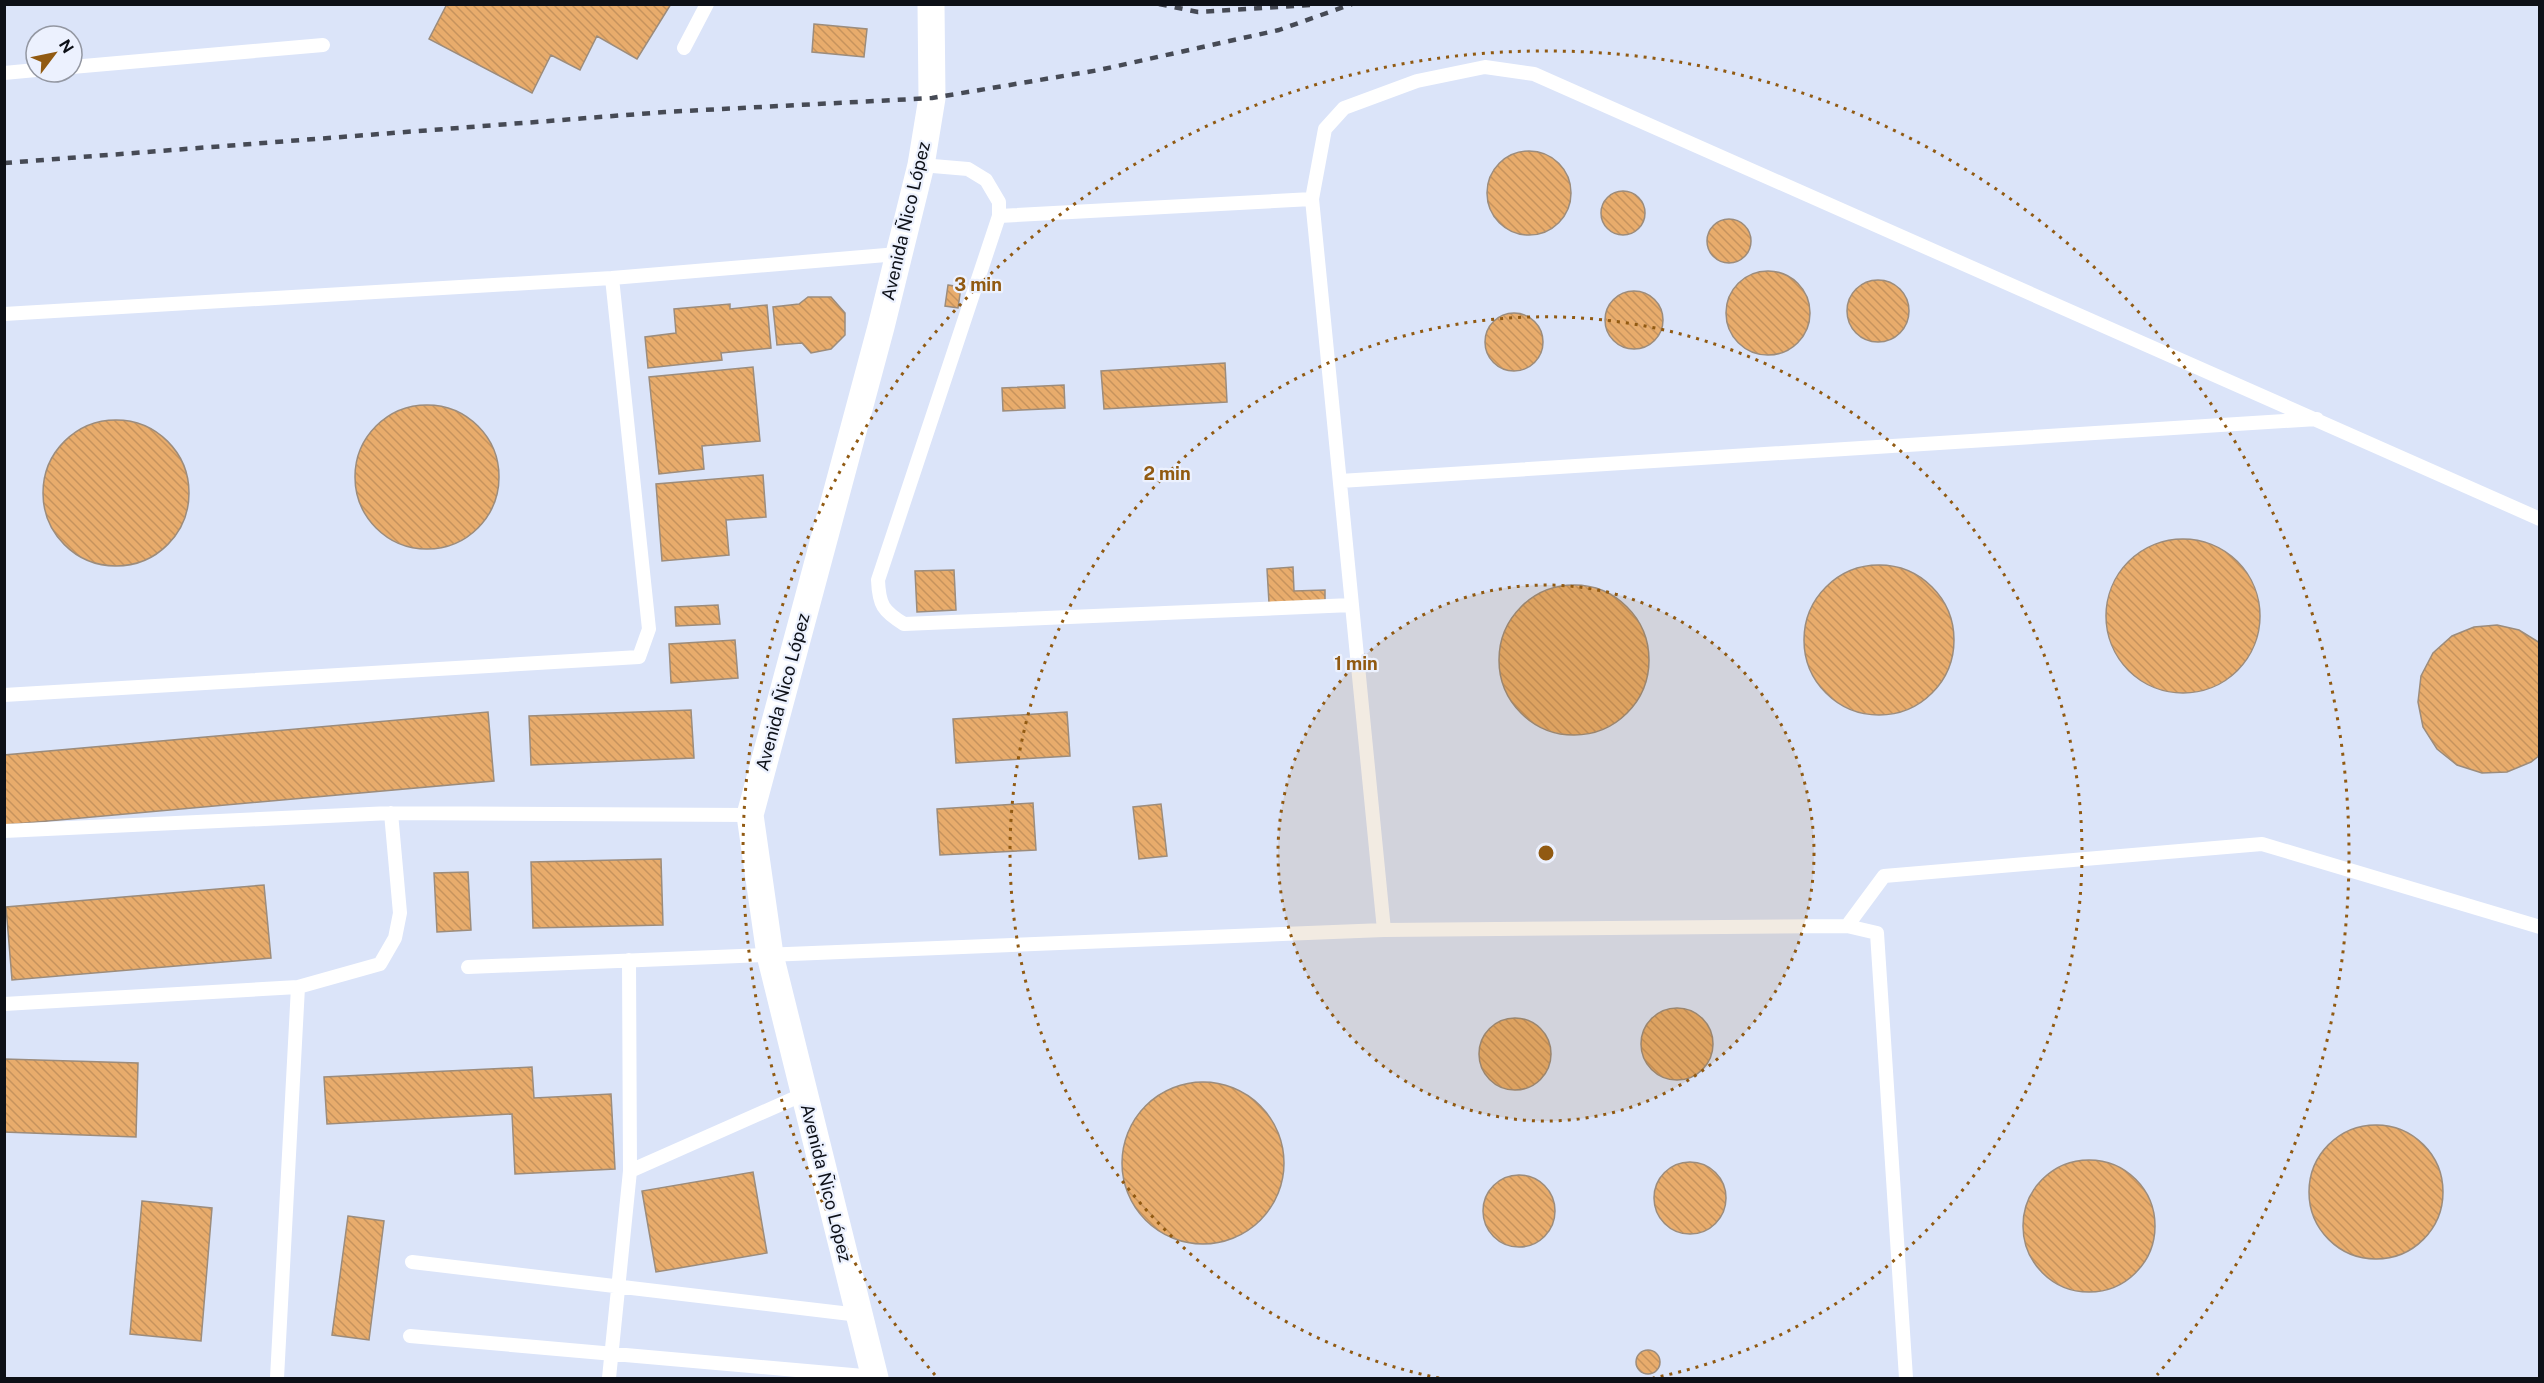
<svg xmlns="http://www.w3.org/2000/svg" width="2544" height="1383" viewBox="0 0 2544 1383" font-family="'Public Sans',sans-serif">
  <style>
    .building { fill: url(#building-back-hatch); stroke: #9c8c7c; stroke-width: 1.5 }
    .lines { fill: none; stroke-linecap: round; stroke-linejoin: round }
    .service { stroke: #fff; stroke-width: 14 }
    .minor { stroke: #fff; stroke-width: 27 }
    .rail { stroke: #464a55; stroke-width: 4.5; stroke-dasharray: 8 8; stroke-linecap: butt }
    .ring { fill: none; stroke: #915a12; stroke-width: 3; stroke-dasharray: 3 6 }
    .labels { text-anchor: middle; stroke-width: 4.5; stroke-linejoin: round; paint-order: stroke }
    .street-label { font-size: 18px; fill: #0d1017; stroke: #ecf1fe }
    .centre { fill: #915a12; stroke: #ecf1fe; stroke-width: 3 }
    .ring-label { font-size: 18px; text-anchor: middle; font-weight: bold; fill: #915a12; stroke: #ecf1fe; stroke-width: 4.5; stroke-linejoin: round; paint-order: stroke }
  </style>
  <defs>
    <pattern id="building-back-hatch" width="6" height="6" patternUnits="userSpaceOnUse" patternTransform="scale(1.5)"><rect width="6" height="6" fill="#e8ac6c"/><path d="M-1 5l2 2M0 0l6 6M5-1l2 2" fill="none" stroke="#c6935d"/></pattern>
  </defs>
  <rect width="100%" height="100%" fill="#dbe4f9"/>
  <path class="building" d="M447,4H671L637,59L597,36L580,70L551,55L532,93L429,39Z
    M814,24L867,29L864,57L812,52Z
    M1487 193a42 42 0 1 1 84 0a42 42 0 1 1-84 0Z
    M1601 213a22 22 0 1 1 44 0a22 22 0 1 1-44 0Z
    M1707 241a22 22 0 1 1 44 0a22 22 0 1 1-44 0Z
    M1726 313a42 42 0 1 1 84 0a42 42 0 1 1-84 0Z
    M1847 311a31 31 0 1 1 62 0a31 31 0 1 1-62 0Z
    M948,285L961,287L958,308L945,306Z
    M1605 320a29 29 0 1 1 58 0a29 29 0 1 1-58 0Z
    M808,297H831L845,313V335L831,349L811,353L802,343L777,345L773,307L799,304Z
    M730,304V309L767,305L771,348L721,353L722,360L648,368L645,337L676,333L674,309Z
    M1485 342a29 29 0 1 1 58 0a29 29 0 1 1-58 0Z
    M1225,363L1227,402L1104,409L1101,371Z
    M753,367L760,441L702,446L704,469L659,474L649,377Z
    M1064,385L1065,408L1003,411L1002,388Z
    M355 477a72 72 0 1 1 144 0a72 72 0 1 1-144 0Z
    M43 493a73 73 0 1 1 146 0a73 73 0 1 1-146 0Z
    M763,475L766,517L726,520L729,555L662,561L656,484Z
    M2106 616a77 77 0 1 1 154 0a77 77 0 1 1-154 0Z
    M1804 640a75 75 0 1 1 150 0a75 75 0 1 1-150 0Z
    M1293,567L1294,591L1325,590V600L1269,603L1267,569Z
    M954,570L956,610L917,612L915,571Z
    M1499 660a75 75 0 1 1 150 0a75 75 0 1 1-150 0Z
    M718,605L720,624L676,626L675,607Z
    M2497,625L2519,630L2540,643V755L2531,762L2507,772L2482,773L2457,765L2437,749L2423,727L2418,702L2421,676L2433,653L2452,636L2474,627Z
    M735,640L738,678L671,683L669,644Z
    M691,710L694,758L531,765L529,716Z
    M488,712L494,781L4,825V755Z
    M1067,712L1070,756L956,763L953,719Z
    M1033,803L1036,850L940,855L937,809Z
    M1161,804L1167,856L1139,859L1133,807Z
    M661,859L663,925L533,928L531,862Z
    M468,872L471,930L437,932L434,873Z
    M264,885L271,958L12,980L6,907Z
    M1641 1044a36 36 0 1 1 72 0a36 36 0 1 1-72 0Z
    M1479 1054a36 36 0 1 1 72 0a36 36 0 1 1-72 0Z
    M4,1059L138,1063L136,1137L4,1132Z
    M532,1067L534,1098L611,1094L615,1169L515,1174L512,1114L327,1124L324,1077Z
    M1122 1163a81 81 0 1 1 162 0a81 81 0 1 1-162 0Z
    M2309 1192a67 67 0 1 1 134 0a67 67 0 1 1-134 0Z
    M2023 1226a66 66 0 1 1 132 0a66 66 0 1 1-132 0Z
    M1654 1198a36 36 0 1 1 72 0a36 36 0 1 1-72 0Z
    M753,1172L767,1253L656,1272L642,1191Z
    M1483 1211a36 36 0 1 1 72 0a36 36 0 1 1-72 0Z
    M142,1201L212,1208L201,1341L130,1334Z
    M348,1216L384,1221L369,1340L332,1335Z
    M1636 1362a12 12 0 1 1 24 0a12 12 0 1 1-24 0Z"/>
  <g class="lines">
    <path class="service" d="M684,48L707,4
      M72,67L323,45
      M4,73L36,70
      M921,165L968,169L986,180L999,202V216L878,580C879,605 883,611 904,624L1352,605
      M999,216L1312,199
      M4,314L612,278L898,254
      M1340,481L2317,419
      M4,695L639,657L649,629L612,278
      M4,831L391,813L750,815
      M1847,926L1884,876L2262,844L2540,927
      M1384,930L1312,199L1325,129L1344,108L1417,81L1485,67L1534,74L2540,519
      M468,967L1384,930L1847,926L1877,933L1906,1378
      M4,1004L298,987L380,964L395,938L400,913L391,813
      M630,1171L804,1094
      M412,1262L859,1315
      M410,1336L875,1377
      M277,1378L298,987
      M609,1378L630,1171L629,960"/>
    <path class="minor" d="M875,1378L770,955L750,815L881,327L921,165L932,98L931,4"/>
    <path class="rail" d="M1159,4L1198,12L1312,5
      M4,163L665,112L932,98L1099,70L1279,30L1352,4"/>
  </g>
  <circle cx="1546" cy="853" r="268" fill="#915a12" fill-opacity=".12"/>
  <g class="ring">
    <circle cx="1546" cy="853" r="268"/>
    <path d="M1439 1378A536 536 0 1 1 1653 1378"/>
    <path d="M935 1375A803 803 0 1 1 2157 1375"/>
  </g>
  <g class="labels">
    <g class="street-label">
      <text transform="translate(906 221) rotate(-77)" y="6">Avenida Ñico López</text>
      <text transform="translate(783 692) rotate(-75)" y="6">Avenida Ñico López</text>
      <text transform="translate(826 1183) rotate(76)" y="6">Avenida Ñico López</text>
    </g>
  </g>
  <circle cx="1546" cy="853" r="9" class="centre"/>
  <g class="ring-label">
    <text x="978" y="291">3 min</text>
    <text x="1167" y="480">2 min</text>
    <text x="1356" y="670">1 min</text>
  </g>
  <rect width="2544" height="1383" fill="none" stroke="#0d1017" stroke-width="12"/>
  <g transform="translate(54 54) rotate(58)"><circle r="28" fill="#ecf1fe" stroke="#9397a2" stroke-width="1.5"/>
  <path d="M0-4.5L10 22L0 15L-10 22Z" fill="#915a12"/>
  <text y="-9" font-size="16" font-weight="bold" text-anchor="middle" fill="#0d1017">N</text>
  </g>
</svg>
